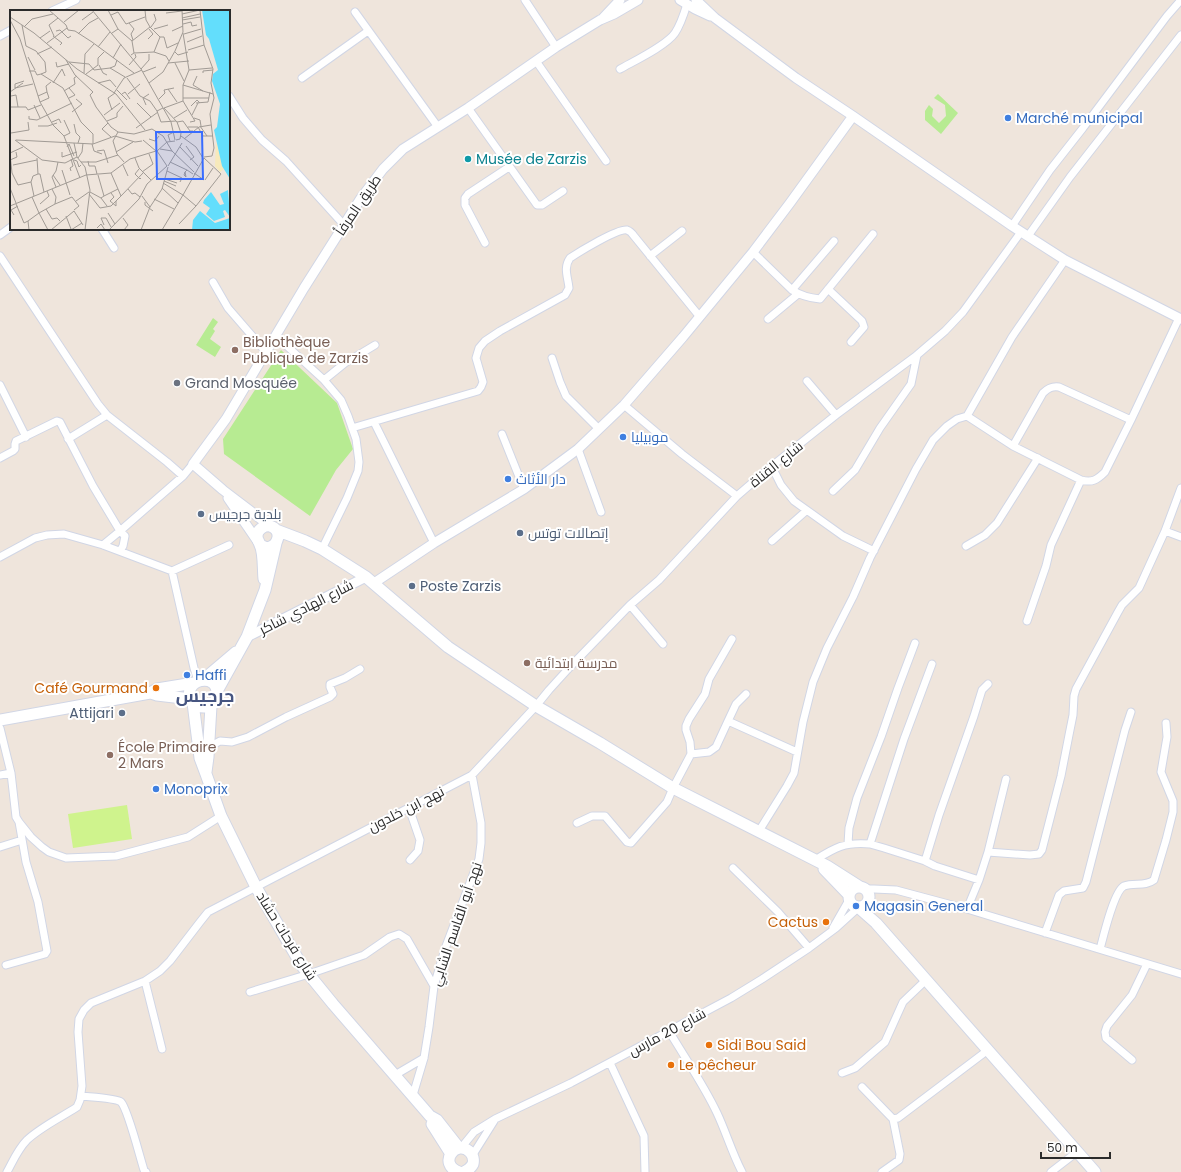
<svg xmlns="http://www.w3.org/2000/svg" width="1181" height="1172" viewBox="0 0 1181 1172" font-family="Poppins,Cairo,sans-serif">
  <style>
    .green { fill: #b7eb92 }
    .pitch { fill: #cff38d }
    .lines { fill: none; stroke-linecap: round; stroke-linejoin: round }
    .minor-casing { stroke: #d1d6e5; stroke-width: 9 }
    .tertiary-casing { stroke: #d1d6e5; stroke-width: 11 }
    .secondary-casing { stroke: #d1d6e5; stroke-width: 13 }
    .minor { stroke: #fff; stroke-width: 7 }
    .tertiary { stroke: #fff; stroke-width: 9 }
    .secondary { stroke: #fff; stroke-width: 11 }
    .shop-dot { fill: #3f7fe0; stroke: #fff; stroke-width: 1.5 }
    .culture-dot { fill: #0f9aa8; stroke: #fff; stroke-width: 1.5 }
    .education-dot { fill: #8d6e63; stroke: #fff; stroke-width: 1.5 }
    .worship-dot { fill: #6b7280; stroke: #fff; stroke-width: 1.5 }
    .service-dot { fill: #5c6f8a; stroke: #fff; stroke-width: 1.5 }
    .food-dot { fill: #e8710a; stroke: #fff; stroke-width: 1.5 }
    .labels { text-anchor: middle; stroke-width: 4; stroke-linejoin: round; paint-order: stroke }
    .shop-label { font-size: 14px; fill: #366cbe; stroke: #fff; text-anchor: start }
    .culture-label { font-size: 14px; fill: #0d838f; stroke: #fff; text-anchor: start }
    .street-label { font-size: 14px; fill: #2b2b2b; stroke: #fff }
    .education-label { font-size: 14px; fill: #785e54; stroke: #fff; text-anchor: start }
    .worship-label { font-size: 14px; fill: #5b616d; stroke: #fff; text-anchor: start }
    .service-label { font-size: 14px; fill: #4e5e75; stroke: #fff; text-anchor: start }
    .food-label { font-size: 14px; fill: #c56008; stroke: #fff; text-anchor: end }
    .district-label { font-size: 18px; font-weight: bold; fill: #465581; stroke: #fff }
    .inset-road { fill: none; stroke: #a19b95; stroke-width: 1 }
    .view { fill: #386cff; fill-opacity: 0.15; stroke: #386cff; stroke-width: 2 }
    .inset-edge { fill: none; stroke: #2b2b2b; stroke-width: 2 }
  </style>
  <rect width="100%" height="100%" fill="#efe5dc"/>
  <path class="green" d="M938,94L958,113L941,134L925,120V111L929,105L933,109L932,116L939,123L946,116L945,105L934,98Z
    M213,318L218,322L213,329L215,331L210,339L221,347L215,357L196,345Z
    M281,350L337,403L353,449L336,470L310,516L224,454L223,439Z"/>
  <path class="pitch" d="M127,805L132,839L73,848L68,814Z"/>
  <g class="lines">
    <g class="minor-casing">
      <path id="minor" d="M525,0L556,47
        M52,11L76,0
        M355,12L438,127
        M0,36L11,30
        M536,61L606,161
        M620,69C634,61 666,46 675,33C681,24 684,14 687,4
        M302,78L368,31
        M229,96L243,118L262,140L286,161L344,225
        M468,108L537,205H542L563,191
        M1012,226L1050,170L1083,128L1167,16L1181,0
        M102,229L114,248
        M0,235L11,227
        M1028,236L1070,177L1181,35
        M485,243L465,205V198L468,194L509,167
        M753,252L792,290C801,296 810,298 820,299L873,234
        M0,256L98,404L107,415L167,462L183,476
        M650,256L682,231
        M213,282L228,308L266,352
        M828,289L862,321L864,327L851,342
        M792,290L834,241
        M768,319L798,294
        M276,336L324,380L341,400L348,416L356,439L359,462L358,471L347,498L322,549
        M552,358L560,382L566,396L599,429
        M324,380L345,363L375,345
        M807,381L836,415
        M0,385L26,437
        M624,405L682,454L737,496
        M1131,420L1179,318
        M374,422L434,543
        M352,428L478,391L481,387L483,382L476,358L479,348L485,341L500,331L565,295L569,288C568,277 563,268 570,258C579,252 618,228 627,230C630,231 632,233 634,236L700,317
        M502,434L524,489
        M68,439L107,415
        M1013,446L1043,393C1048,388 1052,386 1059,387L1131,420L1105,472C1097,480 1092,483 1081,480L1013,446L967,416L1012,337L1065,260
        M578,449L601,512
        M0,458L13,451L15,449V444L16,441L57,421L60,422L93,486L120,531L125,536L123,546L120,551
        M772,467L781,485L794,501L843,536L874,551
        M833,491L855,470L880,428L911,384L917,355
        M1165,531L1181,488
        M772,541L806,511
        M103,545L120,531L183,476L193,464
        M966,546L985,535L997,523L1038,458
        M0,557L35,538L47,535L64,534L103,545L172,571L194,668L198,681
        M172,571L229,545
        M630,605L663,644
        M1027,621L1046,566L1051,545L1081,480
        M728,721L736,704L746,694
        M0,728L11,773L16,817L19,822L31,837L42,847L49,852L66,858L116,856L188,837L221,816
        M209,747L220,741L232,742L248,737L286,717L330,697L333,694L330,687V684L345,678L360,669
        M691,754L709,752L716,747L728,721L797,752
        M0,775L11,773
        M409,808L420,840L418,851L410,860
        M577,823L592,816H605L627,842L631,843L667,802L673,788L691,754L690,742L686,730V726L689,719L705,694L709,679L732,639
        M759,831L787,786L794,773L803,722L813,682L827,648L853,597L870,558L916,469L933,440L947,426L957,419L967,416
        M848,844L849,828L857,798L881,737L898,688L915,643
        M0,847L22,840
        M988,852L1006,779
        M815,860C836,847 844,842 870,844
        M925,861L884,848L870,844L904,739L932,664
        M733,868L778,912L809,948
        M979,880L935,866L925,861L939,815L974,716L982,690L988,684
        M865,889H874L896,890L967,909L1181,974
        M967,909L979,880L988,852L1030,855L1039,854L1042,850L1061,776L1069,735L1073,715L1074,696L1076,689L1118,612L1122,605L1139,588L1165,531L1181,537
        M833,928L849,900
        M1045,933L1059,895L1064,891L1083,888L1086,882L1125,730L1131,712
        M1100,949C1103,938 1114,891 1124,886C1134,882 1145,887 1154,880L1166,840L1173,812V801L1161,772L1167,737L1166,723
        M6,965L45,954L47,951L38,902L26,862L19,822
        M145,981L162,1049
        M250,992L309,974L364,955L390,937L399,934L407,939L434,986
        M669,1031C685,1058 704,1085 717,1113C726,1132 732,1153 742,1172
        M1132,1060L1106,1038L1105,1032L1107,1026L1132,995L1147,964
        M610,1063L644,1136L645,1172
        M842,1073L855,1068L885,1042L903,1002L926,980
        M395,1075L424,1058
        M862,1087L893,1119L898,1118L988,1050
        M413,1095L424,1058L429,1027L434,986L446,946L479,859L481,843V823L472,775
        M81,1096C89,1097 116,1098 121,1102C128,1109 140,1158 144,1170L146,1172
        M461,1148L474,1132L495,1119L571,1083L731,998L762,979L809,948L836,928L858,908
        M472,1156L494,1121
        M7,1172C13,1161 18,1149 27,1140C41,1127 60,1118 77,1107L80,1100L82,1086L78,1032L79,1019L84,1010L91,1003L145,981L160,971L170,961L200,922L208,912L472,775L536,706L549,690L569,668L630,605L659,580L737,496L767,470L836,415L917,355L945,331L963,312L1021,232
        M882,1172L899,1160L900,1154L893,1119
        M1051,1172L1077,1152"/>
    </g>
    <g class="tertiary-casing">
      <path id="tertiary" d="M680,0L695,9L710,16
        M696,0L715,18L796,78L853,116L1012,226L1065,260L1181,319
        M603,18L620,0
        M228,498L258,542
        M270,526L223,490L193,464L226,419L304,288L361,198L383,169L403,149L468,108L556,47L600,20L614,14L638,0
        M374,583L434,543L524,489L578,449L624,405L683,337L753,252L790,203L853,116
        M247,637L366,577"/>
    </g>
    <g class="secondary-casing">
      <path id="secondary" d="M276,530L305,541L322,549L366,577L448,647L536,706L600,743L673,788L827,866L860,887
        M260,545L267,548C279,546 283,530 270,526C264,525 257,530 257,536C257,540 259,541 260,545C264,552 263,570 264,579
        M203,680L236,652
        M217,691L247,637L265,590L276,543
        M151,693L157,695L191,699
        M193,703C202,710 215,708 217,696C221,670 177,679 193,703L200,758L206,774L221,816L256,887L302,966L333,1004L430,1116L437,1120L459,1148
        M0,720L150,693L157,689L194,683
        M206,772L208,757L211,706
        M824,869L849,895
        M849 897a10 10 0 1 1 20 0a10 10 0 1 1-20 0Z
        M859,908L876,923L1095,1172
        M432,1124L451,1154
        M459,1172C437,1164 456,1138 470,1152C473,1155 474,1160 473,1164C471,1168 468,1170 464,1172"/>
    </g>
    <use href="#minor" class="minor"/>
    <use href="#tertiary" class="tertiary"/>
    <use href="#secondary" class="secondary"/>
  </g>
  <g class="shop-dot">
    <circle cx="1008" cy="118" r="4"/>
    <circle cx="623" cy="437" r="4"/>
    <circle cx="508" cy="479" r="4"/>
    <circle cx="187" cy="675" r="4"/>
    <circle cx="156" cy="789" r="4"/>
    <circle cx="856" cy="906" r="4"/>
  </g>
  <circle class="culture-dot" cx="468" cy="159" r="4"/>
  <g class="education-dot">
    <circle cx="235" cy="350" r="4"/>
    <circle cx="527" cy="663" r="4"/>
    <circle cx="110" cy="755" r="4"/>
  </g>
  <circle class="worship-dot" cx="177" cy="383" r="4"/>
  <g class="service-dot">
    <circle cx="201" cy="514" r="4"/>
    <circle cx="520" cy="533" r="4"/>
    <circle cx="412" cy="586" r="4"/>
    <circle cx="122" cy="713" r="4"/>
  </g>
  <g class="food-dot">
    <circle cx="156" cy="688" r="4"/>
    <circle cx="826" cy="922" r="4"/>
    <circle cx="709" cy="1045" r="4"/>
    <circle cx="671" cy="1065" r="4"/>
  </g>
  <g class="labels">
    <g class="shop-label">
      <text x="1016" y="123">Marché municipal</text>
      <text x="631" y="442">موبيليا</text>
      <text x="516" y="484">دار الأثاث</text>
      <text x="195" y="680">Haffi</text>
      <text x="164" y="794">Monoprix</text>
      <text x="864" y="911">Magasin General</text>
    </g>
    <g class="culture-label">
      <text x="476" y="164">Musée de Zarzis</text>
    </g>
    <g class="street-label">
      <text transform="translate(358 205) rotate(-56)" y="5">طريق المرفأ</text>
      <text transform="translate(776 464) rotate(-39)" y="5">شارع القناة</text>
      <text transform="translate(306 607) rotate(-27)" y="5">شارع الهادي شاكر</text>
      <text transform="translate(406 809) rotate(-27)" y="5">نهج ابن خلدون</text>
      <text transform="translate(456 924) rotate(-71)" y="5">نهج أبو القاسم الشابي</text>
      <text transform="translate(287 936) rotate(58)" y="5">شارع فرحات حشاد</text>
      <text transform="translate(667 1032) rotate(-28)" y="5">شارع 20 مارس</text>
    </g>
    <g class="education-label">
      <text x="243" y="347">Bibliothèque<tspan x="243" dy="16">Publique de Zarzis</tspan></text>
      <text x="535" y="668">مدرسة ابتدائية</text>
      <text x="118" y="752">École Primaire<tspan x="118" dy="16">2 Mars</tspan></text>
    </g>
    <g class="worship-label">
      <text x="185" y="388">Grand Mosquée</text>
    </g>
    <g class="service-label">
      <text x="209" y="519">بلدية جرجيس</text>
      <text x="528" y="538">إتصالات توتس</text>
      <text x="420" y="591">Poste Zarzis</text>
      <text x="114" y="718" text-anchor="end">Attijari</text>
    </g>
    <g class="food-label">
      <text x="148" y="693">Café Gourmand</text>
      <text x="818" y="927">Cactus</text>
      <text x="717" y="1050" text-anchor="start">Sidi Bou Said</text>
      <text x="679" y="1070" text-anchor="start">Le pêcheur</text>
    </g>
    <g class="district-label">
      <text x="205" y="702">جرجيس</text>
    </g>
  </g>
  <g transform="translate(10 10)">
    <rect width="220" height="220" fill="#efe5dc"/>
    <path d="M206,132L214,159L210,162L205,156Z" fill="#f7e9bb"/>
    <path d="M192,0H220V178V169L212,156L204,120L207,117L210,94L202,71L203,64L208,60L199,29L196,25ZM218,180L220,207L215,200L213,201L215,207L204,211L196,204L200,198L193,193L194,190L201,182L210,195L214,194L210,184ZM190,201L205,213L220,208V220H182L183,210Z" fill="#63defc"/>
    <path class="inset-road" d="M39,0L56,15L58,20L65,21L82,32L124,63M82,0L131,59L161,112L165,130M98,0L108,19L102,23M156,3L172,1M172,4L190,0L194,35L203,59L201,73L204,88L200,104L204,138L202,146L194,147M101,5L108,2L116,14L135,7M0,7L24,23L67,59L106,84L135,120M172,8L190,4M0,10L10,29L30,92L43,115L54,126L70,168M72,10L83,2M172,10L190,7M54,12L69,0M119,13L124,19L121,24L123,30M173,14L181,12L182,16L187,15M12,15L16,36M14,17L22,9L43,4M140,17L150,27H154L157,38L168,33M141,17L146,10L144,4M108,19L122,31M144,19L158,15M46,21L50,20L58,28L61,26M162,21L173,16M173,23L179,60L173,75L203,84M68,24L79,13L88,8M174,24L191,19M43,26L52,33L50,35M44,26L39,15L48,8M30,28L40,21M138,29L143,24L139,19M177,32L192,26M37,33L57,18M16,36L26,41L35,52L36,62L31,64M88,37L100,22M178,40L194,35M144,42L150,27M165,42L168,45L178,42M124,43L144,42L156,46L159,51M27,44L42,37M121,45L124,43L122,31L140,17L136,10L135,0M18,47L25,60M103,48L111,34M56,50L65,65L83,82L80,85L86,97L101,117L108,122L124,124L142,119L153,126L162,141L184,162M107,50L105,56L100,58L115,67M46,52L47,57L59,54M59,52L79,54L84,60L100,58M158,53L179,51M165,53L174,71M89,55L93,63L97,65M119,55L126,47L125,44M131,59L139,50V44M179,60L202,58M19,61H25L27,65L31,64L53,78L71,112L83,124V134M133,62L146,57M74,63L75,44L84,34M193,63V61L203,60M76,64L88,55V48L94,42M187,66L183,75L193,81M117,68L130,86L140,91L147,101M14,71L5,74V78L23,74M43,73L52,59L55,66M88,73L100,70L106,77M139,73L153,62L165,41L173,22L172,0M173,75V91L185,111L180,112M158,79L167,92M107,80L117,90M54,81L65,74L64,68L67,66M0,82L13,73M104,83L114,68L132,60M112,84L115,82L120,89M118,84L130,74M1,86L6,85L8,97M28,86L37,82L36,76L41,72M59,88L65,85L59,78M173,88H199M149,89L155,83L154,80L164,78M30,92L39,88L37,82M127,93L141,107M186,93L198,92L200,82M24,95L30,108M136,95L133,88L139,84M181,96L187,90L190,93M0,97H16L18,100L31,95M153,98L147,101L151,112L166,111M154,98L167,112L171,123L170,129L166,130M154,98L173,91M102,100L98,88L105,83M62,102L72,94L66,89M94,105L110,93M182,105L188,93M19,106V109L27,110L62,93M164,108L177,100M184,108L190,110L191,116M97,111L107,107V103L113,96M42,112L49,109L51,113M167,112L173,111L180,121H183M98,113L92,119L101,127M64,114L66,123L70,127L68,133M28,116H38L47,113M190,116L197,126M178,117H188L193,126H203M126,118L148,102M108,122L103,131L107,144L114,152M1,123L19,120L18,112M54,126L60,123L54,110M171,126L186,137L193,148M139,129L145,131L149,126M174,129L189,117L201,115M5,130L32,150L55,153L67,147M6,130L83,134L105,126L125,132L132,131M133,130L146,141M160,131L158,125L164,122M64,133L67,147L75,157L80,180L75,220M82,134L84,141L92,144M176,136L184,147L180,150M57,137L59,134L64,146M170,137L188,156M150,139L162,141M87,141L94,140L98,153M147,141L157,156M147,141L157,132L165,131M52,142V147L67,142M106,142L123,132M0,143L13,137M0,144L2,163L8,175L21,172M68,148L72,142L73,133M125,148L129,158L141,170M0,150L7,147L6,142M64,150L67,151L69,157L71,155M78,151L79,156H85L87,164M71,152H86L108,145M160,152L177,160M3,155L27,150M113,155L118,166M158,156L172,133M129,159L125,164L130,169L131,168M52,160L60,185M61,161L60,158L63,156L61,149M157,161L172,168L170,172M132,162L143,154L139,144M175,162L176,167L174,165L175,162L177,160L183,164M101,163L111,186L133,163M184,163L194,170M28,164H30L34,182M43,165L50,175M88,165L94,186L91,188L97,196M155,169L167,173M195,170L203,158M154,171L166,176M46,177L42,167L46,161L48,152M0,178L6,193M152,178L168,193M118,179L122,184L125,183L130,187M80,182L91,188M101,183L104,187L100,191L106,196V191M79,184L90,198L101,196L111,186M24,186L21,172L23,166L28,164L27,148M94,186L108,179M132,186L140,197M22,187L29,203L45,194L46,187L42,179M144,189L164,199M66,191L79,182M135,192V195L143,201M6,194L14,213L18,211M30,194L39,186L37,181M45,194L62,187L69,196L64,200M0,196L76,165L101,163L120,149L146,141M186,196L211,164L194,148M36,199L42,209L47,208L50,211M98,203L105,214M4,205L1,200L8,196M56,206L61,219M113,208L118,215L114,220M169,214L186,196L173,185L194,148M94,215L91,208H96L101,217M87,218L91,214L95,220M19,220L18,211L29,203L38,220M41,220L64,201L73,215M61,220L72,213M99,220L129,189L137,174L157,156M131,220L140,197L152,179L158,157M152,220L173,185L153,173"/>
    <path class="view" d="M146,122H192L193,169H147Z"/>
    <rect width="220" height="220" class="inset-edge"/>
  </g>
  <path d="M1041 1152v6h69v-6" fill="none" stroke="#2b2b2b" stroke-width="2"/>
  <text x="1047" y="1152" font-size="12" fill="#2b2b2b" stroke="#ffffff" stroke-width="3" paint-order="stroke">50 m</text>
</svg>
